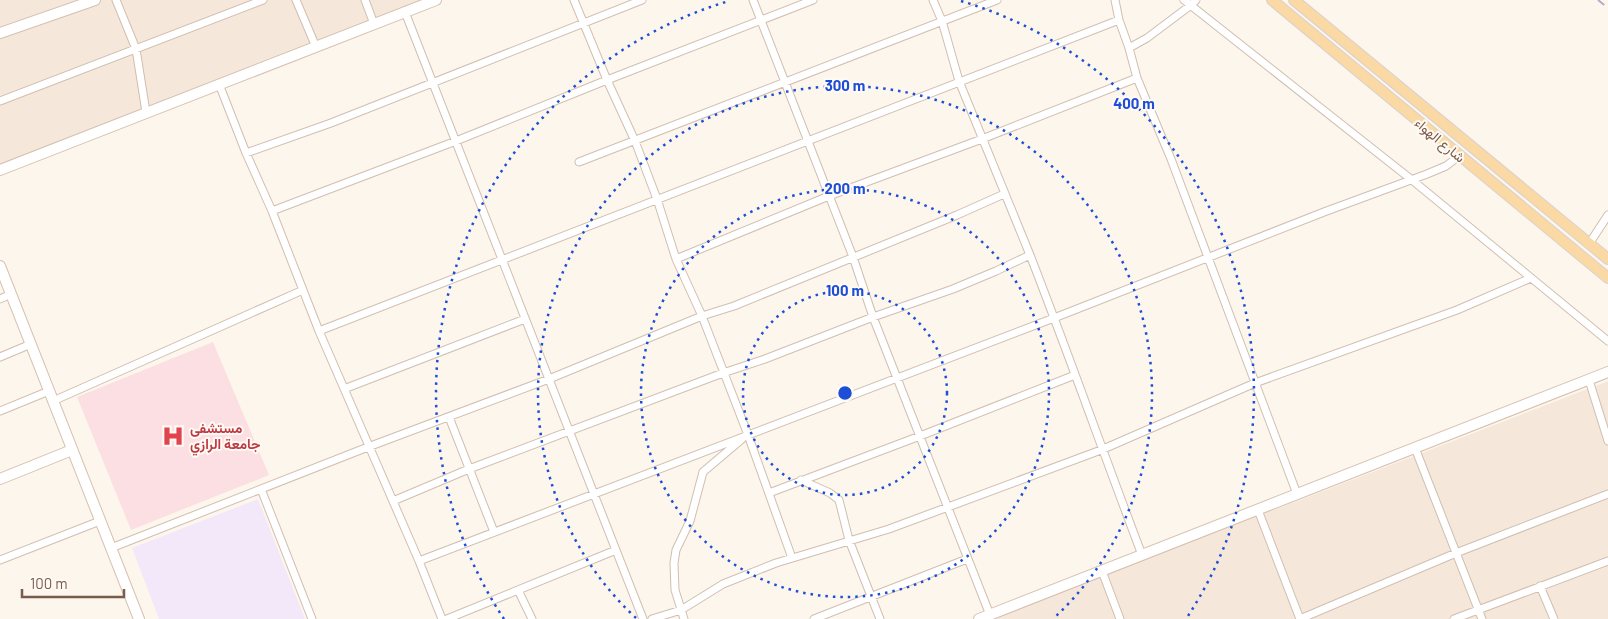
<svg xmlns="http://www.w3.org/2000/svg" width="1608" height="619" viewBox="0 0 1608 619" font-family="Barlow,Vazirmatn,sans-serif">
  <style>
    .residential { fill: #f5e8da }
    .education { fill: #f3e8fa }
    .medical { fill: #fbdfe3 }
    .lines { fill: none; stroke-linecap: round; stroke-linejoin: round }
    .street-casing { stroke: #d1beb0; stroke-width: 9 }
    .secondary-casing { stroke: #d6c0b0; stroke-width: 12 }
    .primary-casing { stroke: #dad1cd; stroke-width: 12 }
    .street { stroke: #fff; stroke-width: 7 }
    .secondary { stroke: #fff; stroke-width: 10 }
    .primary { stroke: #fbd9a5; stroke-width: 10 }
    .rail { stroke: #b9a8c9; stroke-width: 2; stroke-dasharray: 8 5; stroke-linecap: butt }
    .ring { fill: none; stroke: #1d4ed8; stroke-width: 2.5; stroke-dasharray: 2.5 5 }
    .labels { text-anchor: middle; stroke-width: 4; stroke-linejoin: round; paint-order: stroke }
    .street-label { font-size: 14px; fill: #7a5c4d; stroke: #fffaf3 }
    .health-label { font-size: 14px; font-weight: bold; fill: #be3a42; stroke: #fffaf3; text-anchor: start }
    .centre { fill: #1d4ed8; stroke: #fffaf3; stroke-width: 2.5 }
    .ring-label { font-size: 15px; text-anchor: middle; font-weight: bold; fill: #1d4ed8; stroke: #fffaf3; stroke-width: 4; stroke-linejoin: round; paint-order: stroke }
  </style>
  <rect width="100%" height="100%" fill="#fdf6ec"/>
  <path class="residential" d="M0,0H430L0,167Z
    M1608,381V619H992Z"/>
  <path class="education" d="M258,499L305,619H159L132,548Z"/>
  <path class="medical" d="M213,342L269,475L131,530L77,397Z"/>
  <g class="lines">
    <g class="street-casing">
      <path id="street" d="M116,0L136,49L146,112
        M296,0L316,47
        M365,0L374,24
        M574,0L607,80L635,141L657,199L676,259L702,316L748,435L792,558
        M753,0L853,257L873,317L990,615
        M933,0L942,21L959,81L1030,255
        M1115,0L1119,20L1129,48L1137,78L1171,159L1297,494
        M1184,0L1412,180L1608,341
        M405,12L643,619
        M1129,48L1147,38L1191,5L1196,0
        M219,84L246,153L272,211L319,331L419,561L442,619
        M0,101L263,0
        M246,153L331,123L642,0
        M579,162L997,0
        M272,211L456,141L607,80L813,0
        M1589,244L1608,215
        M676,259L829,196L982,139L1137,78
        M0,299L11,294
        M319,331L1119,20
        M0,357L31,344
        M1589,380L1608,441
        M344,389L525,319
        M53,401L303,290
        M0,411L49,391
        M449,417L494,532
        M1415,448L1482,619
        M801,480L830,493L839,500L849,540L880,619
        M261,489L312,619
        M769,493L920,436L1075,375
        M393,501L469,469L723,373L765,359L873,317L953,289L996,271L1030,255C1069,355 1104,455 1142,555
        M1258,510L1300,619
        M111,548L368,447L549,379L702,316L734,306L957,215L1004,194
        M0,560L100,521
        M419,561L1054,318L1324,212L1427,174L1446,166L1459,156
        M1102,571L1120,619
        M1540,586L1554,619
        M518,590L532,619
        M447,619L616,550
        M652,619L681,610L723,584L776,563L889,529L1101,450L1255,383L1457,310L1531,278
        M684,619L675,590L674,563L676,550L690,521L703,472L742,439
        M814,619L967,559
        M1300,619L1456,553L1608,494
        M1454,619L1608,561"/>
    </g>
    <g class="secondary-casing">
      <path id="secondary" d="M0,33L95,0
        M0,170L436,0
        M0,266L139,619
        M0,479L72,450
        M979,619L1608,372"/>
    </g>
    <g class="primary-casing">
      <path id="primary" d="M1272,0L1608,278
        M1294,0L1608,259"/>
    </g>
    <use href="#street" class="street"/>
    <use href="#secondary" class="secondary"/>
    <use href="#primary" class="primary"/>
    <path class="rail" d="M1598,0L1608,8"/>
  </g>
  <g class="ring">
    <circle cx="845" cy="393" r="102"/>
    <circle cx="845" cy="393" r="204"/>
    <path d="M636 618A307 307 0 1 1 1054 618"/>
    <path d="M504 619A409 409 0 0 1 729 1M961 1A409 409 0 0 1 1186 619"/>
  </g>
  <defs>
    <g id="hospital-bare" transform="scale(1.725)"><path d="M-5-5h3v3.5h4V-5h3V5h-3V1.5h-4V5h-3Z" fill="#e0444e" stroke="#fffaf3" stroke-width="2.5" paint-order="stroke"/></g>
  </defs>
  <g fill-rule="evenodd">
    <use href="#hospital-bare" x="173" y="436"/>
  </g>
  <g class="labels">
    <g class="street-label">
      <text transform="translate(1440 140) rotate(40)" y="5">شارع الهواء</text>
    </g>
    <g class="health-label">
      <text x="190" y="433">مستشفى<tspan x="190" dy="16">جامعة الرازي</tspan></text>
    </g>
  </g>
  <circle cx="845" cy="393" r="8" class="centre"/>
  <g class="ring-label">
    <text x="845" y="91">300 m</text>
    <text x="1134" y="109">400 m</text>
    <text x="845" y="194">200 m</text>
    <text x="845" y="296">100 m</text>
  </g>
  <path d="M22 589v8h102v-8" fill="none" stroke="#7a5c4d" stroke-width="2.5"/>
  <text x="30" y="589" font-size="15" fill="#7a5c4d" stroke="#fffaf3" stroke-width="4" paint-order="stroke">100 m</text>
</svg>
